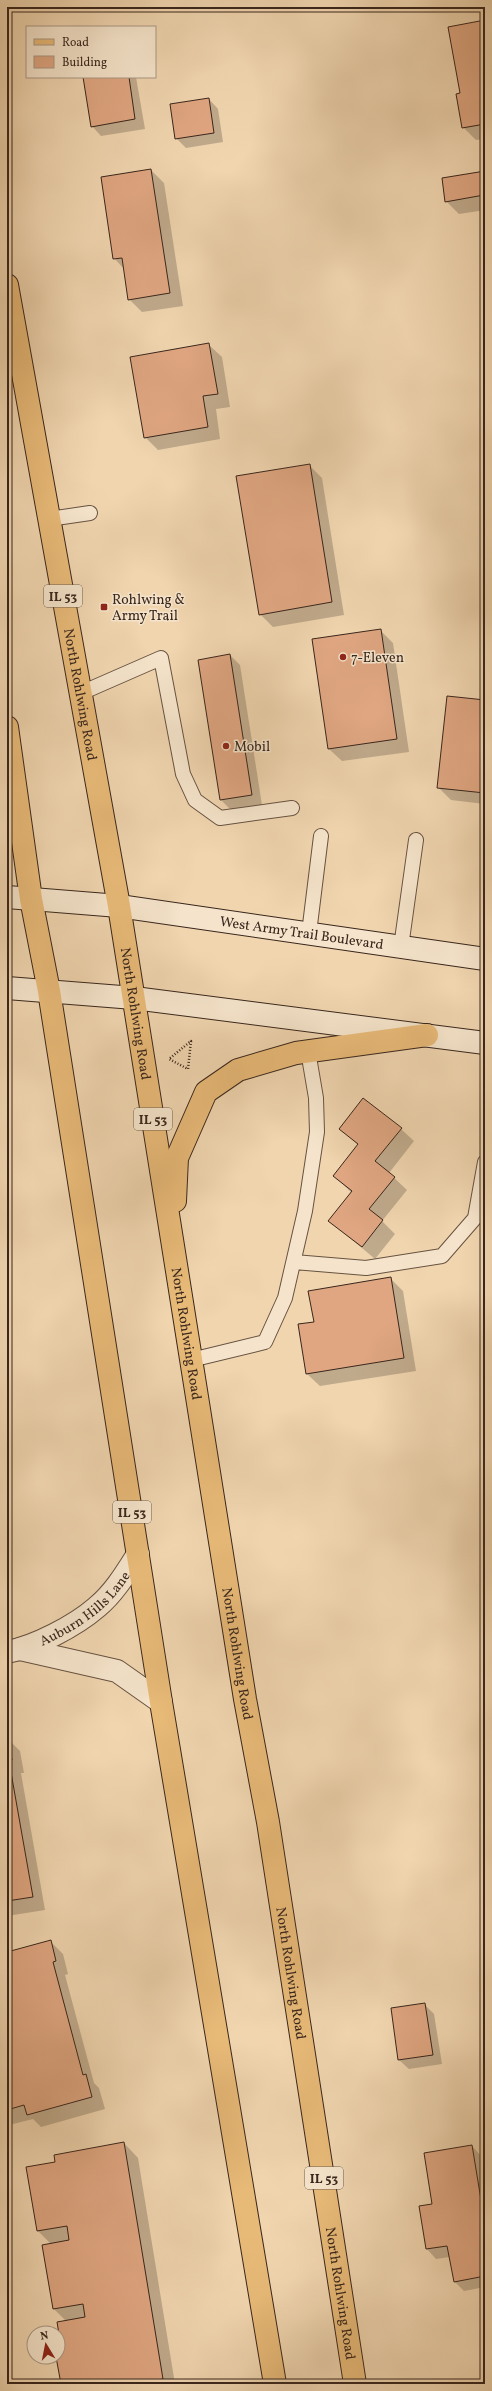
<svg xmlns="http://www.w3.org/2000/svg" width="492" height="2391" viewBox="0 0 492 2391" font-family="Vollkorn,serif">
  <style>
    .shadow { fill: #0003 }
    .building { fill: #dfa681; stroke: #39261c }
    .lines { fill: none; stroke-linecap: round; stroke-linejoin: round }
    .lane-casing { stroke: #675241; stroke-width: 16 }
    .street-casing { stroke: #675241; stroke-width: 24 }
    .secondary-casing { stroke: #39261c; stroke-width: 24 }
    .primary-casing { stroke: #39261c; stroke-width: 24 }
    .path { stroke: #39261c; stroke-width: 2.5; stroke-dasharray: 1 2; stroke-linecap: butt }
    .lane { stroke: #f5e4cb; stroke-width: 14 }
    .street { stroke: #f5e4cb; stroke-width: 22 }
    .secondary { stroke: #f5e4cb; stroke-width: 22 }
    .primary { stroke: #e8ba78; stroke-width: 22 }
    .poi-dot { fill: #8f2418; stroke: #f5e4cb; stroke-width: 1.5 }
    .labels { text-anchor: middle; stroke-width: 3; stroke-linejoin: round; paint-order: stroke }
    .shield { fill: #f5e4cb; stroke: #715f50; stroke-width: 1 }
    .shield-label { font-size: 13px; font-weight: bold; fill: #39261c }
    .poi-label { font-size: 14px; fill: #39261c; stroke: #f5e4cb; text-anchor: start }
    .street-label { font-size: 14px; fill: #39261c; stroke: #f5e4cb }
  </style>
  <rect width="100%" height="100%" fill="#f0d5af"/>
  <filter id="stains"><feTurbulence type="fractalNoise" baseFrequency=".005" numOctaves="4"/><feColorMatrix values="0 0 0 0 .2 0 0 0 0 .09 0 0 0 0 .02 0 0 0 .5 -.17"/></filter>
  <radialGradient id="worn" r=".72"><stop offset=".6" stop-color="#630" stop-opacity="0"/><stop offset="1" stop-color="#630" stop-opacity=".3"/></radialGradient>
  <path class="shadow" d="M485,21V139L476,140L463,127L461,94Z
    M84,77H136L145,129L101,136L92,126Z
    M209,99L218,109L223,142L186,148L176,138Z
    M151,170L164,183L183,306L142,312L129,299L124,269L114,258Z
    M485,172V210L459,214L446,201Z
    M209,345L222,357L230,407L216,409L220,439L158,450L145,437Z
    M309,465L322,478L344,615L273,627L260,614Z
    M380,630L393,643L409,752L342,761L329,749Z
    M230,655L240,665L262,805L231,810L221,800L199,660Z
    M485,701V804L451,800L438,787Z
    M341,1129H401L414,1141L389,1173L407,1190L382,1221L395,1234L375,1259L330,1221L352,1193L334,1176L358,1145Z
    M390,1278L403,1291L416,1371L320,1386L307,1374L315,1323Z
    M7,1738L20,1751L24,1773H21L45,1910L7,1916Z
    M50,1941L63,1954L68,1974L65,1975L94,2083L99,2088L105,2109L41,2127L33,2119L9,2125L7,2123V1953Z
    M424,2004L434,2014L442,2064L409,2069L399,2060Z
    M124,2143L138,2158L175,2384H62L57,2357L58,2354L63,2353L66,2321L54,2309L43,2246L51,2244L38,2231L56,2163Z
    M472,2146L481,2156L485,2179V2287L464,2291L454,2281L450,2257L436,2259L427,2249L420,2207L433,2205Z"/>
  <path class="building" d="M485,20V124L462,128L456,94L460,93L448,27Z
    M83,77H129L135,119L91,127Z
    M209,98L214,133L175,139L170,104Z
    M151,169L170,293L128,300L122,258L113,259L101,177Z
    M485,171V203L484,195L445,202L442,178Z
    M481,331H485V354Z
    M209,343L218,394L203,396L208,427L144,438L130,357Z
    M310,464L332,602L259,615L236,476Z
    M381,629L397,739L328,749L312,639Z
    M230,654L252,795L220,800L198,660Z
    M447,696L485,700V793L437,788Z
    M363,1098L402,1128L375,1161L395,1177L369,1209L383,1220L362,1247L328,1221L352,1191L333,1176L358,1144L339,1129Z
    M391,1277L404,1358L306,1374L298,1324L314,1322L308,1291Z
    M7,1737L12,1760L9,1761L33,1897L7,1901Z
    M51,1940L56,1961L53,1962L83,2075L86,2074L92,2097L27,2115L24,2105L7,2110V1952Z
    M425,2003L433,2055L398,2060L391,2008Z
    M124,2142L163,2379L133,2384H91L90,2382L61,2384L56,2357H58V2353L62,2352L57,2322L85,2317L83,2304L53,2309L42,2245L69,2240L67,2226L37,2231L26,2167L55,2162L54,2155Z
    M472,2145L485,2224V2276L454,2282L447,2246L426,2249L419,2206L432,2204L424,2153Z"/>
  <g class="lines">
    <g class="lane-casing">
      <path id="lane" d="M49,519L90,513
        M81,693L161,658L183,774L195,800L220,818L292,808
        M309,933L321,836
        M401,947L416,840
        M294,1262L366,1268L442,1256L475,1218L485,1162
        M191,1360L265,1342L285,1298L305,1211L317,1132L316,1098L308,1051"/>
    </g>
    <g class="street-casing">
      <g id="street">
        <path d="M20,1649L117,1671L161,1702"/>
        <path id="s1" d="M7,1652C35,1647 75,1626 97,1607C114,1593 126,1573 138,1554"/>
      </g>
    </g>
    <g class="secondary-casing">
      <g id="secondary">
        <path id="s2" d="M7,897L119,906L485,959"/>
        <path d="M7,988L134,998L485,1043"/>
      </g>
    </g>
    <g class="primary-casing">
      <g id="primary">
        <path id="s3" d="M7,285L119,906L245,1699L268,1822L355,2384"/>
        <path d="M7,727L31,899L49,991L161,1702L275,2384"/>
        <path d="M175,1201L177,1158L206,1092L238,1070L296,1053L427,1035"/>
      </g>
    </g>
    <path class="path" d="M191,1041L188,1069L169,1059Z"/>
    <use href="#lane" class="lane"/>
    <use href="#street" class="street"/>
    <use href="#secondary" class="secondary"/>
    <use href="#primary" class="primary"/>
  </g>
  <g class="poi-dot">
    <rect x="100" y="603" width="8" height="8" rx="2"/>
    <circle cx="343" cy="657" r="4"/>
    <circle cx="226" cy="746" r="4"/>
  </g>
  <g class="labels">
    <g class="shield">
      <rect x="44" y="585" width="38" height="22" rx="3"/>
      <rect x="134" y="1108" width="38" height="22" rx="3"/>
      <rect x="113" y="1501" width="38" height="22" rx="3"/>
      <rect x="305" y="2167" width="38" height="22" rx="3"/>
    </g>
    <g class="shield-label">
      <text x="63" y="601">IL 53</text>
      <text x="153" y="1124">IL 53</text>
      <text x="132" y="1517">IL 53</text>
      <text x="324" y="2183">IL 53</text>
    </g>
    <g class="poi-label">
      <text x="112" y="604">Rohlwing &amp;<tspan x="112" dy="16">Army Trail</tspan></text>
      <text x="351" y="662">7-Eleven</text>
      <text x="234" y="751">Mobil</text>
    </g>
    <g class="street-label">
      <text dy="5" stroke="none"><textPath href="#s3" startOffset="416">North Rohlwing Road</textPath></text>
      <text dy="5" stroke="none"><textPath href="#s2" startOffset="297">West Army Trail Boulevard</textPath></text>
      <text dy="5" stroke="none"><textPath href="#s3" startOffset="740">North Rohlwing Road</textPath></text>
      <text dy="5" stroke="none"><textPath href="#s3" startOffset="1064">North Rohlwing Road</textPath></text>
      <text dy="5" stroke="none"><textPath href="#s1" startOffset="91">Auburn Hills Lane</textPath></text>
      <text dy="5" stroke="none"><textPath href="#s3" startOffset="1388">North Rohlwing Road</textPath></text>
      <text dy="5" stroke="none"><textPath href="#s3" startOffset="1712">North Rohlwing Road</textPath></text>
      <text dy="5" stroke="none"><textPath href="#s3" startOffset="2036">North Rohlwing Road</textPath></text>
    </g>
  </g>
  <rect width="492" height="2391" fill="none" stroke="#f0d5af" stroke-width="24"/>
  <rect x="8" y="8" width="476" height="2375" fill="none" stroke="#39261c" stroke-width="2"/>
  <rect x="12" y="12" width="468" height="2367" fill="none" stroke="#39261c"/>
  <rect x="26" y="26" width="130" height="52" fill="#f5e4cb" stroke="#aa9885"/>
  <rect x="34" y="39" width="20" height="6" fill="#e8ba78" stroke="#aa9885"/>
  <text x="62" y="46" font-size="12" fill="#39261c">Road</text>
  <rect x="34" y="56" width="20" height="12" fill="#dfa681" stroke="#aa9885"/>
  <text x="62" y="66" font-size="12" fill="#39261c">Building</text>
  <g transform="translate(46 2345) rotate(350)"><circle r="19" fill="#f5e4cb" stroke="#aa9885"/>
  <path d="M0-3L7 15L0 10L-7 15Z" fill="#8f2418"/>
  <text y="-6" font-size="11" font-weight="bold" text-anchor="middle" fill="#39261c">N</text>
  </g>
  <rect width="100%" height="100%" filter="url(#stains)"/>
  <rect width="100%" height="100%" fill="url(#worn)"/>
</svg>
